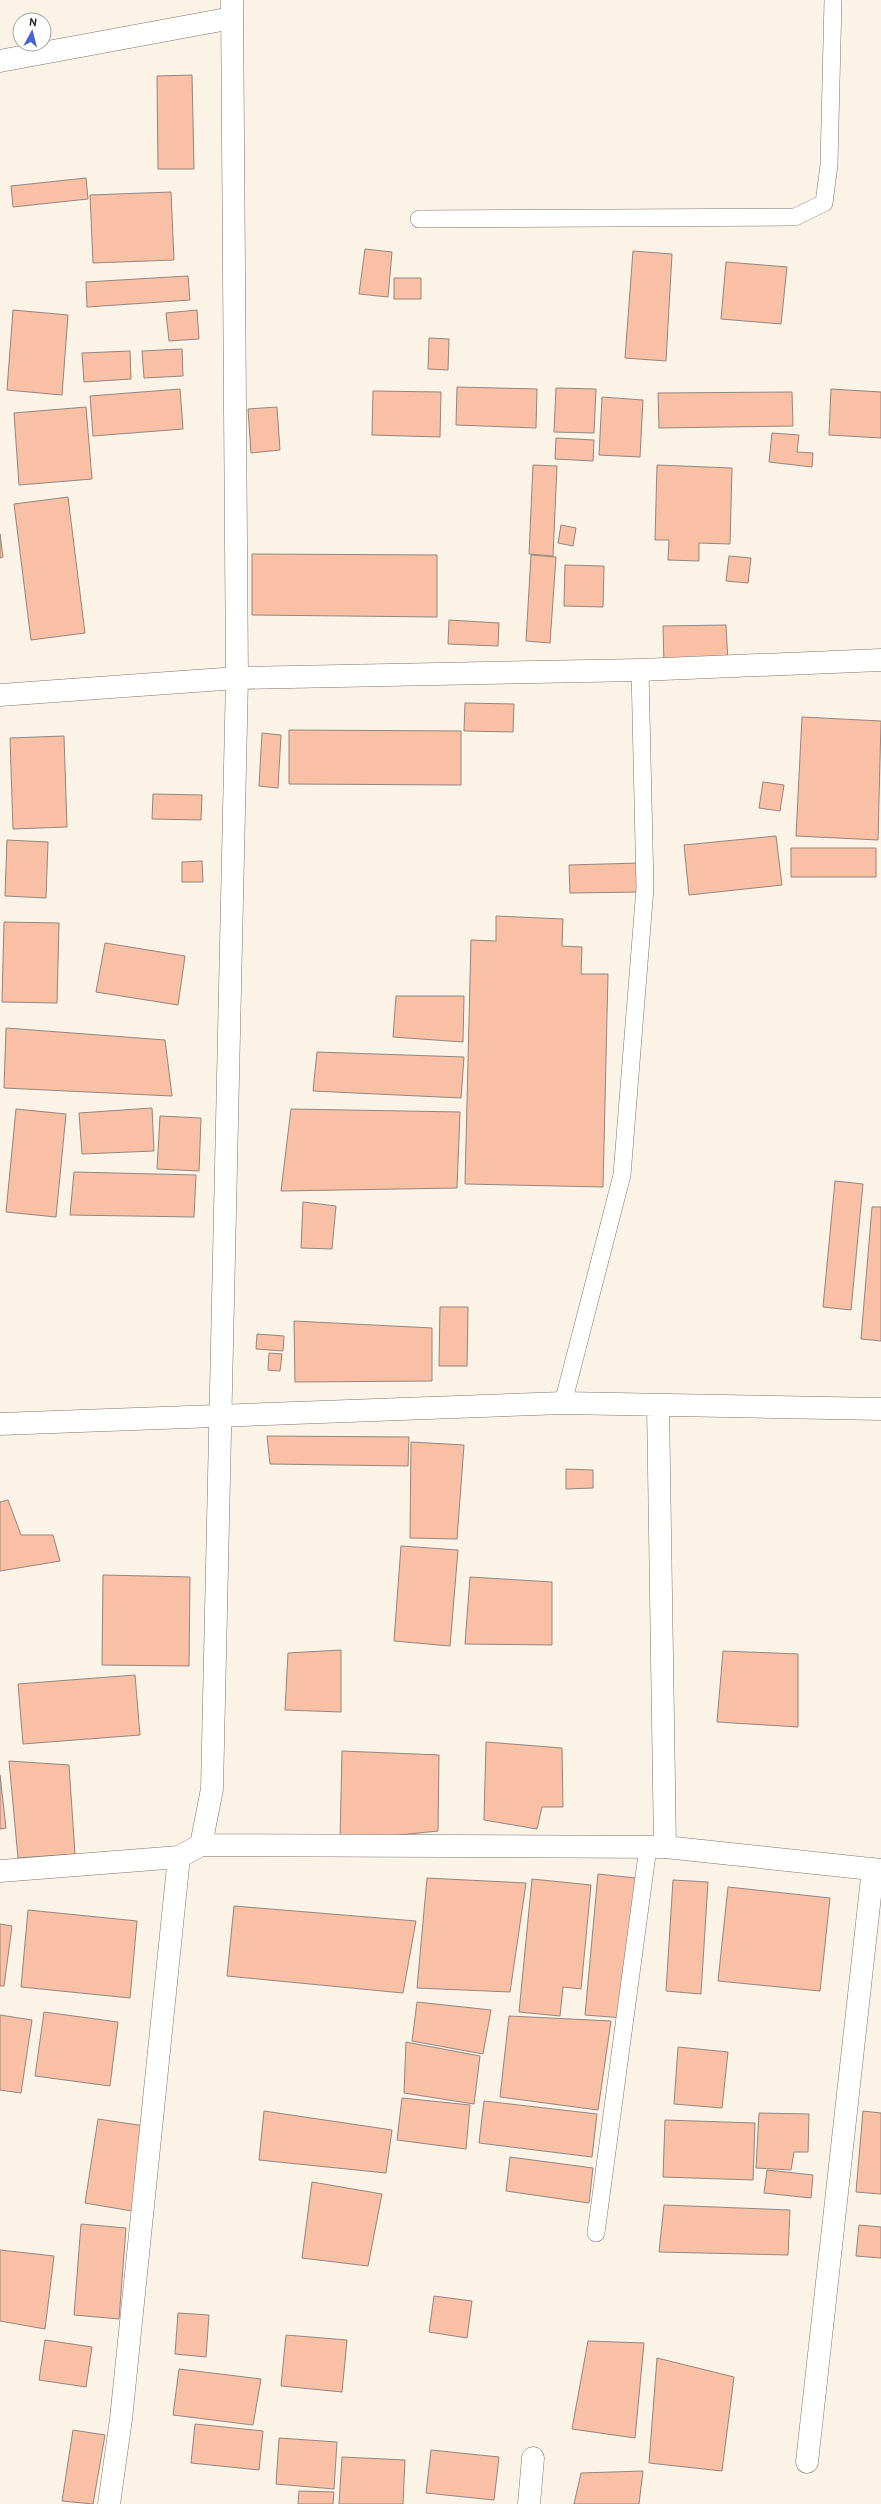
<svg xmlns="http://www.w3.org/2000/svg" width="881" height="2504" viewBox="0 0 881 2504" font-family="Cabin,sans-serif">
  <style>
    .building { fill: #f9c0a5; stroke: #938680 }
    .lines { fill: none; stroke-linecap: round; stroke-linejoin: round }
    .service-casing { stroke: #7d766b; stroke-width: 18 }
    .minor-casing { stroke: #7d766b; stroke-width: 23 }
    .service { stroke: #fff; stroke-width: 17 }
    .minor { stroke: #fff; stroke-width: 22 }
  </style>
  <rect width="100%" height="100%" fill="#faf3e6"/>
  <path class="building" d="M192,75L194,169H158L157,76Z
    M86,178L88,199L13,207L11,186Z
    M171,192L174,260L93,263L90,195Z
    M365,249L392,252L388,297L359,294Z
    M633,251L672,254L666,361L625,358Z
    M726,262L787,267L781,324L721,319Z
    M188,276L190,300L87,307L86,282Z
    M394,278H421V299H394Z
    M13,310L68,315L62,395L7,390Z
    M197,310L199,339L169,341L166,313Z
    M429,338L449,339L448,370L428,369Z
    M182,349L183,376L144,378L142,351Z
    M130,351L131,379L84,382L82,353Z
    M457,387L537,389L536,428L456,425Z
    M556,388L596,389L594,433L554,432Z
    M180,389L183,429L93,436L90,396Z
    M831,389L881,392V438L829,435Z
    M373,391L441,392L440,437L372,435Z
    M792,392L793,426L659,428L658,393Z
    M602,397L643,400L640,457L599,455Z
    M86,407L92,479L19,485L14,413Z
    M277,407L280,450L251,453L248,409Z
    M772,433L799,435L797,452L813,453L812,467L769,462Z
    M556,438L594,440L593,461L555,459Z
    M533,465L557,466L553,556L529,554Z
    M657,465L732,468L730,544L699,543V561L668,560L669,540H655Z
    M68,497L85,633L31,640L14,504Z
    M561,525L576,528L573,546L558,543Z
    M0,534L3,557L0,558Z
    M252,554L437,555V617L252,615Z
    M531,555L556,557L550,643L526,641Z
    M729,556L751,558L748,583L726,581Z
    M565,565L604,566L603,607L564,606Z
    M449,620L499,623L498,646L448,644Z
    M726,625L728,663L664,665L663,626Z
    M465,703L514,704L513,732L464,731Z
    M802,717L881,721L878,840L796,836Z
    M289,730L461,731V785L289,784Z
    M262,733L281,735L278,788L259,786Z
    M64,736L67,827L13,829L10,738Z
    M763,782L784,785L780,811L759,808Z
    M153,794L202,795L201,820L152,819Z
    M776,836L782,885L689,895L684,845Z
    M7,840L48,842L46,898L5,896Z
    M791,848H876V877H791Z
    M202,861L203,882H182V862Z
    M640,863V892L570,893L569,865Z
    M496,916L563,919L562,946L582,947L581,974H608L603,1187L465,1184L471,940L496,941Z
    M4,922L59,923L57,1003L2,1002Z
    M105,943L185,956L178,1005L96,992Z
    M396,996H464L463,1042L393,1037Z
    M6,1028L165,1040L172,1096L4,1088Z
    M317,1052L464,1057L461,1098L313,1091Z
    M152,1108L154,1151L82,1154L79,1113Z
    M16,1109L66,1114L56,1217L6,1212Z
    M291,1109L460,1112L457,1188L281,1191Z
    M160,1116L201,1118L199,1171L157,1169Z
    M74,1172L196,1175L194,1217L70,1215Z
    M835,1181L863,1184L851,1310L823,1307Z
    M303,1202L336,1206L332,1249L301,1248Z
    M872,1207H881V1341L861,1339Z
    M440,1307H468L467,1366H439Z
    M294,1321L432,1328V1381L295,1382Z
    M257,1334L284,1336L283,1351L256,1349Z
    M269,1353L282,1354L280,1371L268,1370Z
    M267,1436L409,1437L408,1466L270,1464Z
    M411,1442L464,1445L457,1539L410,1538Z
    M566,1469L593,1470V1488L566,1489Z
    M8,1500L21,1535H53L60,1561L0,1571V1502Z
    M401,1546L458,1550L450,1646L394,1641Z
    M103,1575L190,1577L189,1666L102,1665Z
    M470,1577L552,1582V1645L465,1644Z
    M341,1650V1712L285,1710L288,1653Z
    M723,1651L798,1654V1727L717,1722Z
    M135,1675L140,1735L23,1744L18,1684Z
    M486,1742L562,1748L563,1807H542L537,1829L484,1820Z
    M342,1751L439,1755L438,1831L340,1841Z
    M9,1761L69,1765L75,1854L18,1858Z
    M0,1775L6,1828L0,1829Z
    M598,1874L636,1878L624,2018L585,2015Z
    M427,1878L526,1883L510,1992L417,1988Z
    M532,1879L591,1885L581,1989L563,1987L560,2016L519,2012Z
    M673,1880L708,1882L701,1994L666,1991Z
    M728,1887L830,1898L820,1991L718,1981Z
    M234,1906L416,1921L403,1993L227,1976Z
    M28,1910L137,1921L130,1998L21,1987Z
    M0,1924L12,1926L4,1986H0Z
    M417,2002L491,2010L483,2054L412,2041Z
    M44,2012L118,2022L110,2086L35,2076Z
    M0,2015L32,2020L21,2093L0,2090Z
    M509,2016L611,2021L598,2110L500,2097Z
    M406,2042L480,2056L474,2104L404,2093Z
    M678,2047L728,2052L722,2108L674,2104Z
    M402,2098L470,2105L466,2149L397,2140Z
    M484,2101L597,2114L592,2157L479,2143Z
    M264,2111L392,2130L386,2173L259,2160Z
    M863,2111L881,2113V2194L856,2192Z
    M759,2113L809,2114L808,2152H794L791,2170L756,2168Z
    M98,2119L145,2126L132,2211L85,2203Z
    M665,2120L755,2123L753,2180L663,2177Z
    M510,2157L593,2168L589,2203L506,2191Z
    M767,2170L813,2175L811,2198L764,2193Z
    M312,2182L382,2194L368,2266L302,2258Z
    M664,2205L790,2210L788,2255L659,2252Z
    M81,2224L126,2228L119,2319L74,2315Z
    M859,2225L881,2227V2258L856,2256Z
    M0,2250L54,2256L45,2329L0,2321Z
    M434,2296L472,2301L467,2338L429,2332Z
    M178,2313L209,2315L206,2357L175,2354Z
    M286,2335L347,2340L342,2392L281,2386Z
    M45,2340L92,2347L86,2387L39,2380Z
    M588,2341L644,2343L635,2438L572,2429Z
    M657,2358L734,2377L722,2471L649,2463Z
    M179,2369L261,2379L253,2425L173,2415Z
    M195,2424L263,2431L259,2470L191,2463Z
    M73,2430L105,2435L93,2504L62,2501Z
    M279,2438L337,2442L334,2489L276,2484Z
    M431,2450L499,2457L494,2500L426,2493Z
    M342,2457L405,2460L403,2504H339Z
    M643,2471L639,2504H574L581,2473Z
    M299,2491L334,2492L333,2504H298Z"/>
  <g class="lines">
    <g class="service-casing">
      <path id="service" d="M419,219L795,217L824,203L829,165L833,0
        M563,1403L622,1175L645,888L640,670
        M596,2233L648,1847"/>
    </g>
    <g class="minor-casing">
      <path id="minor" d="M0,61L232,18
        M0,695L237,678L640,670L881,660
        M658,1405L665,1847
        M0,1424L563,1403L881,1409
        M201,1845L665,1847L881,1870
        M0,1871L179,1857
        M807,2462L873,1869
        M109,2504L121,2419L179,1857L201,1845L212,1789L237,678L232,0
        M529,2504L533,2458"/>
    </g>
    <use href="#service" class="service"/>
    <use href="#minor" class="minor"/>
  </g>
  <g transform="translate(32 32) rotate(7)"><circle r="19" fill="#ffffff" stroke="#a7a6a4"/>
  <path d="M0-3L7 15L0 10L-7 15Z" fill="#4962d6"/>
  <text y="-6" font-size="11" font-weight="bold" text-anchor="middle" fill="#23211c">N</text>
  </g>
</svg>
